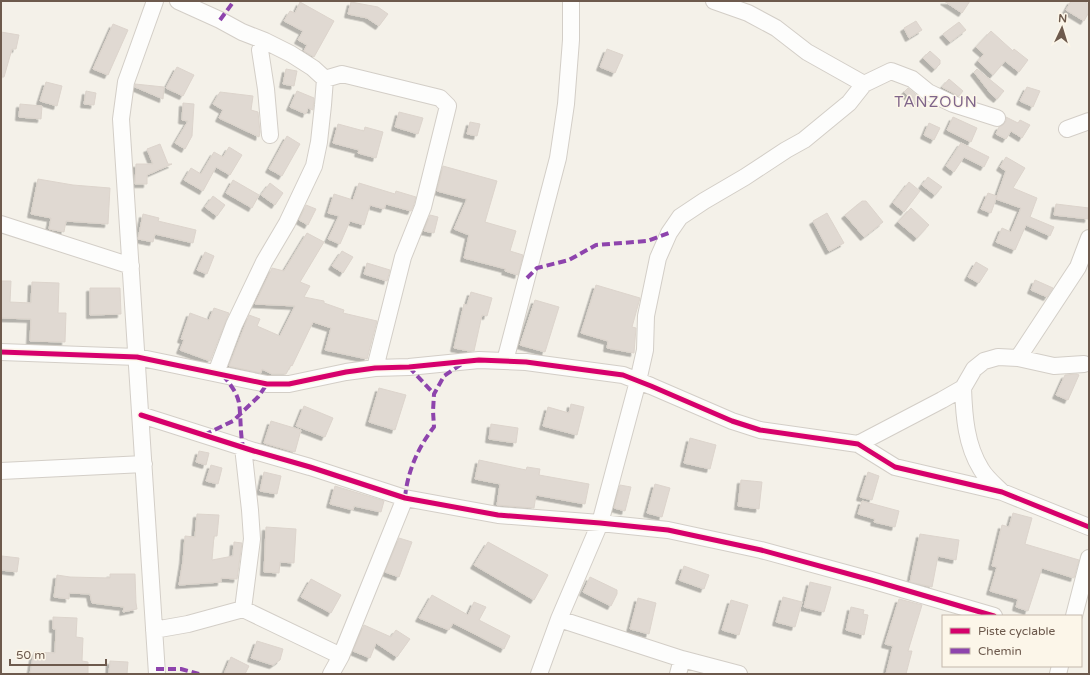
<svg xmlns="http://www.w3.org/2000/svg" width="1090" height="675" viewBox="0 0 1090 675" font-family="'Varela Round',sans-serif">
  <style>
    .building { fill: #e0d9d2; stroke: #dcd4cc; filter: url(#shadow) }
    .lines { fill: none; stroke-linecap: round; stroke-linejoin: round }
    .minor-casing { stroke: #d3cec7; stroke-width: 18 }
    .minor { stroke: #fdfdfc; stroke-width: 16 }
    .quiet { stroke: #8e44ad; stroke-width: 4; stroke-dasharray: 8 4; stroke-linecap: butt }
    .cycleway-casing { stroke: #fcf6e9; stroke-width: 8 }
    .cycleway { stroke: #d6006c; stroke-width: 5 }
    .labels { text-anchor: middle; stroke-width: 3; stroke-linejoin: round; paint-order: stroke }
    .quarter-label { font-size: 15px; letter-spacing: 1px; fill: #7f658a; stroke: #fcf6e9 }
  </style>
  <defs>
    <filter id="shadow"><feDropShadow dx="-3.5" dy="3.5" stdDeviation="0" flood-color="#0004"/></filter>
  </defs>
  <rect width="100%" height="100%" fill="#f4f1e9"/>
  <path class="building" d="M944,1H970L962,13Z
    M1071,1H1084L1089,4V12L1084,21L1066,10Z
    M300,2L334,21L314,57L304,51L307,45L298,40L303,31L284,21L290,11L295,13Z
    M351,2L378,7L388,14L379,26L367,18L348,14Z
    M916,21L922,30L909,38L904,28Z
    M959,22L966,30L950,42L943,34Z
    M113,24L128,30L108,75L93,69Z
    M991,31L1013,51L1014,49L1028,60L1019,72L1005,61L993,75L978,61L984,54L976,47Z
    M1,32L19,35L16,49H12L4,77H1Z
    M607,49L623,55L615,73L600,67Z
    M930,51L940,60V64L935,69L923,58Z
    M177,67L194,75L183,96L166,88Z
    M286,69L297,71L294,86L283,84Z
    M977,69L1004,91L997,99L991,94L974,72Z
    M949,79L963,91L959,96L942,87Z
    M46,82L62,86L57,106L40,101Z
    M135,84L164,87L163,99L135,87Z
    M1027,87L1040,91L1033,107L1020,101Z
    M908,88L921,99L916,104L904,92Z
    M86,91L96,93L94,105L84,104Z
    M297,91L314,98L313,110L308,108L306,114L290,107Z
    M220,92L253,96L251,110L258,112L260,132L259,137L219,118L223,110L213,104Z
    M183,103L194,104L192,136L185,149L175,143L188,121L182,120Z
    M20,104L42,106L41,119L19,117Z
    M399,112L423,118L418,134L395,127Z
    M953,117L977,128L971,142L947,130Z
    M1006,117L1018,123L1020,120L1030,125L1022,138L1011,131L1006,139L996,134L999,127L1003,125L1006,121Z
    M470,122L480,124L477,136L467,134Z
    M929,123L940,128L934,140L924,135Z
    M338,124L364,131L365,127L383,132L376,158L358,153L359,150L333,143Z
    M287,136L300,144L282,176L269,169Z
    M961,143L989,157L984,167L964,157L954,172L946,166Z
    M160,144L168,164H172L147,175V184H135L136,164H153L147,149Z
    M229,147L242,155L230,175L216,167L203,191L184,180L191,168L201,174L214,152L223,157Z
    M1006,157L1025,168L1013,188L1037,198L1030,217L1054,227L1050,236L1026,225L1015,250L996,242L1002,228L1011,232L1021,208L996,199L1006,171L1000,167Z
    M443,166L497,181L485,222L516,231L510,251L523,255L518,275L505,271L506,269L464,258L469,235L454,229L467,199L437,191Z
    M928,177L942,187L935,195L922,185Z
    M38,179L73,185L110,188L108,224L66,221L64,232L49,229L51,218L31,214Z
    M233,180L259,195L252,208L226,193Z
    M909,182L920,191L904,212L893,203Z
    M270,183L283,193L275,205L261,195Z
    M359,183L395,194L396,191L416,197L413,207L411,211L386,204L384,209L370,205L364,225L350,221L340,244L328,239L339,216L328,213L334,194L353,200Z
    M988,193L997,196L991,213L981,209Z
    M213,196L225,205L217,216L205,207Z
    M862,201H866L883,222L864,237L845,215Z
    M1056,204L1089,208L1088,219L1054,215Z
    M306,205L316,209L308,225L299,220Z
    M911,208L929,225L917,238L898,222Z
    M827,213L844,243L829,251L813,221Z
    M143,214L159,218L158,221L196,230L193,243L155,234L153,242L138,239Z
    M430,215L438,217L434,233L424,231Z
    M307,233L324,242L300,282L310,286L304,297L324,301V303L344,310L343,313L377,321L367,359L325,350L331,328L313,322L292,366L291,365L286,374H272L262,369L261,373L229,366L249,315L260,319L257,326L280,336L295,306L255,304L256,302L272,268L284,271Z
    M342,251L353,257L343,273L332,266Z
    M205,252L214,256L207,274L197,270Z
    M976,262L988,269L979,283L968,277Z
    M367,263L390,270L387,281L364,274Z
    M1035,280L1053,288L1047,297L1031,290Z
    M1,281H11L10,302L31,303L32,282L59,283L58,313H66L65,342L30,341L31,319L1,318Z
    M596,285L640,298L632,327L636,328L634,353L607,348L608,341L581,333Z
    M90,288H120L121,314L90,315Z
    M471,292L492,298L487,316L482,315L474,351H469L454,348L464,304L467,305Z
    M535,300L559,307L545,352L520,345Z
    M214,308L229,313L210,361L180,350L184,340L181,339L190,313L209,320Z
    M1077,374L1079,375L1068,400L1056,395L1065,375Z
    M379,388L406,395L395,430L369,422Z
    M571,404L584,407L577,435L543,426L548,407L569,413Z
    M304,406L333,418L325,437L296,426Z
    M271,421L301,430L295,452L264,443Z
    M491,424L518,428L516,443L489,439Z
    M690,438L716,445L710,469L684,463Z
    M199,451L209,453L206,465L196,462Z
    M479,460L526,470L527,467L540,469L539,475L589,484L585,504L536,495L534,508L497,505L500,484L475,479Z
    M211,465L222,468L218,484L206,481Z
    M264,472L281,476L277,494L260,491Z
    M868,472L879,476L872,500L860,497Z
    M741,480L762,482L759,509L738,506Z
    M655,484L670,488L662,517L647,513Z
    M620,485L631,487L625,511L614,508Z
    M335,486L384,501L381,512L354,506L353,510L330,504Z
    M862,501L899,511L895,527L874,522L875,519L858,514Z
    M1013,513L1032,518L1025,544L1079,560L1074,578L1042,568L1028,611L1016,607L1018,599L990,591L997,567L992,566L1002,525L1009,527Z
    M197,514L219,515L217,536H214L212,560L233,556L234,542L242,543L237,579L221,578V582L179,585L183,561L185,536L195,537Z
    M266,527L296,529L294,563L280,562L279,573L264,572Z
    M920,534L959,540L956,560L938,556L932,587L910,582Z
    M399,538L412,542L399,577L385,572Z
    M488,542L548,575L534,600L474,565Z
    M2,556L19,558L17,572L1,570Z
    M684,566L709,575L704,589L679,580Z
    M110,574H135L136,603L137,609L123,612L124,607L92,603L90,594L69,593V599L54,597L57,575L70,577L110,578Z
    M590,577L617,590V594L611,606L583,592Z
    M311,579L341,595L331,613L301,597Z
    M810,582L831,587L824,612L804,607Z
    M432,595L468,615L474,602L486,607L479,620L510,636L504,649L453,623L449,630L419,618Z
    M783,597L802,602L795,627L776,622Z
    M638,598L656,603L649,634L630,629Z
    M899,599L922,605L908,651H912L906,674H886L893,646L885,644Z
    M731,600L748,605L739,635L722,630Z
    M851,607L864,610L863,614L868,615L864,635L846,630Z
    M53,617L77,618L76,637L83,638L82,661L88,662V674H30L34,652L55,653L56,629H53Z
    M364,625L391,637L396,630L410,639L397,657L376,643L370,658L353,651Z
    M257,641L283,649L280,660L273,665L251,658Z
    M231,657L249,666L245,674H224Z
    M110,661L128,662L127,674H109Z"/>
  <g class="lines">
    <g class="minor-casing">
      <path id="minor" d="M155,1L126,82L121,119L157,674
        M178,1L220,20L242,32L265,41L291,54L313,68L325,79L323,105L319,142L314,166L287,223L264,262L234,325L216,373
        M714,1L748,13L776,28L807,52L864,84
        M265,41L260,50L266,89L270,135
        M325,79L342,74L440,98L448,106L423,207L403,257L375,368
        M1067,129L1089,121
        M1,224L131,266
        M1,352L137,357L267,384H289L346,372L375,368L409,367L479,360L526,362L623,375L651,386L732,421L760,430L858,444L895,467L1002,492L1089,527
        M1018,358L1078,267L1089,238
        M505,361L558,158L566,104L571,40V1
        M963,388C964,416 966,445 981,469C986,478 995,485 1002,492
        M141,415L254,451L310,467L405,498L498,515L600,523L668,530L761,550L871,580L994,616
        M858,444L942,400L963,388L974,369L984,361L998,357L1018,358L1054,366L1084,364
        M1,471L144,464
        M243,609L341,656L405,498
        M1074,616L1089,558
        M559,619L600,523L638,381L645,350L646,316L658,258L669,233L680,217L704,201L745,177L786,150L804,140L849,103L864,84L891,71L912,79L928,92L953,104L997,118
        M154,630L188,624L243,609L252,539L250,510L243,447
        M331,674L341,656
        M539,674L559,619L682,659L739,674
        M678,674L682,659
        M1058,674L1060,666"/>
    </g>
    <use href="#minor" class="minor"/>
    <path class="quiet" d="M220,20L234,1
      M527,278L537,268L569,260L596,245L647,241L669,233
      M409,367L434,394
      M223,375C229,383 237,392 239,403C241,417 240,432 243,447
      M204,435L233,421L258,397L267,384
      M405,498C407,473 418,447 434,427L433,411L434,394L444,376L463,363
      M156,669H181L199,674"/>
    <g class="cycleway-casing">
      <path id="cycleway" d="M1,352L137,357L267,384H289L346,372L375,368L409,367L479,360L526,362L623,375L651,386L732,421L760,430L858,444L895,467L1002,492L1089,527
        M141,415L254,451L310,467L405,498L498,515L600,523L668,530L761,550L871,580L994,616"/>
    </g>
    <use href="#cycleway" class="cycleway"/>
  </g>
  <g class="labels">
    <g class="quarter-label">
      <text x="936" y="107">TANZOUN</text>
    </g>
  </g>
  <rect width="1090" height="675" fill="none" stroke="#6d5a4d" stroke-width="4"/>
  <rect x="942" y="615" width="140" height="52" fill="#fcf6e9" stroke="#c3b8ab"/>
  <rect x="950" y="628" width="20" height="6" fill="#d6006c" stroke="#c3b8ab"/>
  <text x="978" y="635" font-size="12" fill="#6d5a4d">Piste cyclable</text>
  <rect x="950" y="648" width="20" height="6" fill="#8e44ad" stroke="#c3b8ab"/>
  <text x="978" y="655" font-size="12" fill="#6d5a4d">Chemin</text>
  <g transform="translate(1062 28) rotate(4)" stroke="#fcf6e9" stroke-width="3" paint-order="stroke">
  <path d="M0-3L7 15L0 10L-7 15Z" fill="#6d5a4d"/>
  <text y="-6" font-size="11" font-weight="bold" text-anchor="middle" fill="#6d5a4d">N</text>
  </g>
  <path d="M10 659v6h96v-6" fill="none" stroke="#6d5a4d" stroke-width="2"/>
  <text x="16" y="659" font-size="12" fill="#6d5a4d" stroke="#fcf6e9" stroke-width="3" paint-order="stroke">50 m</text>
</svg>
